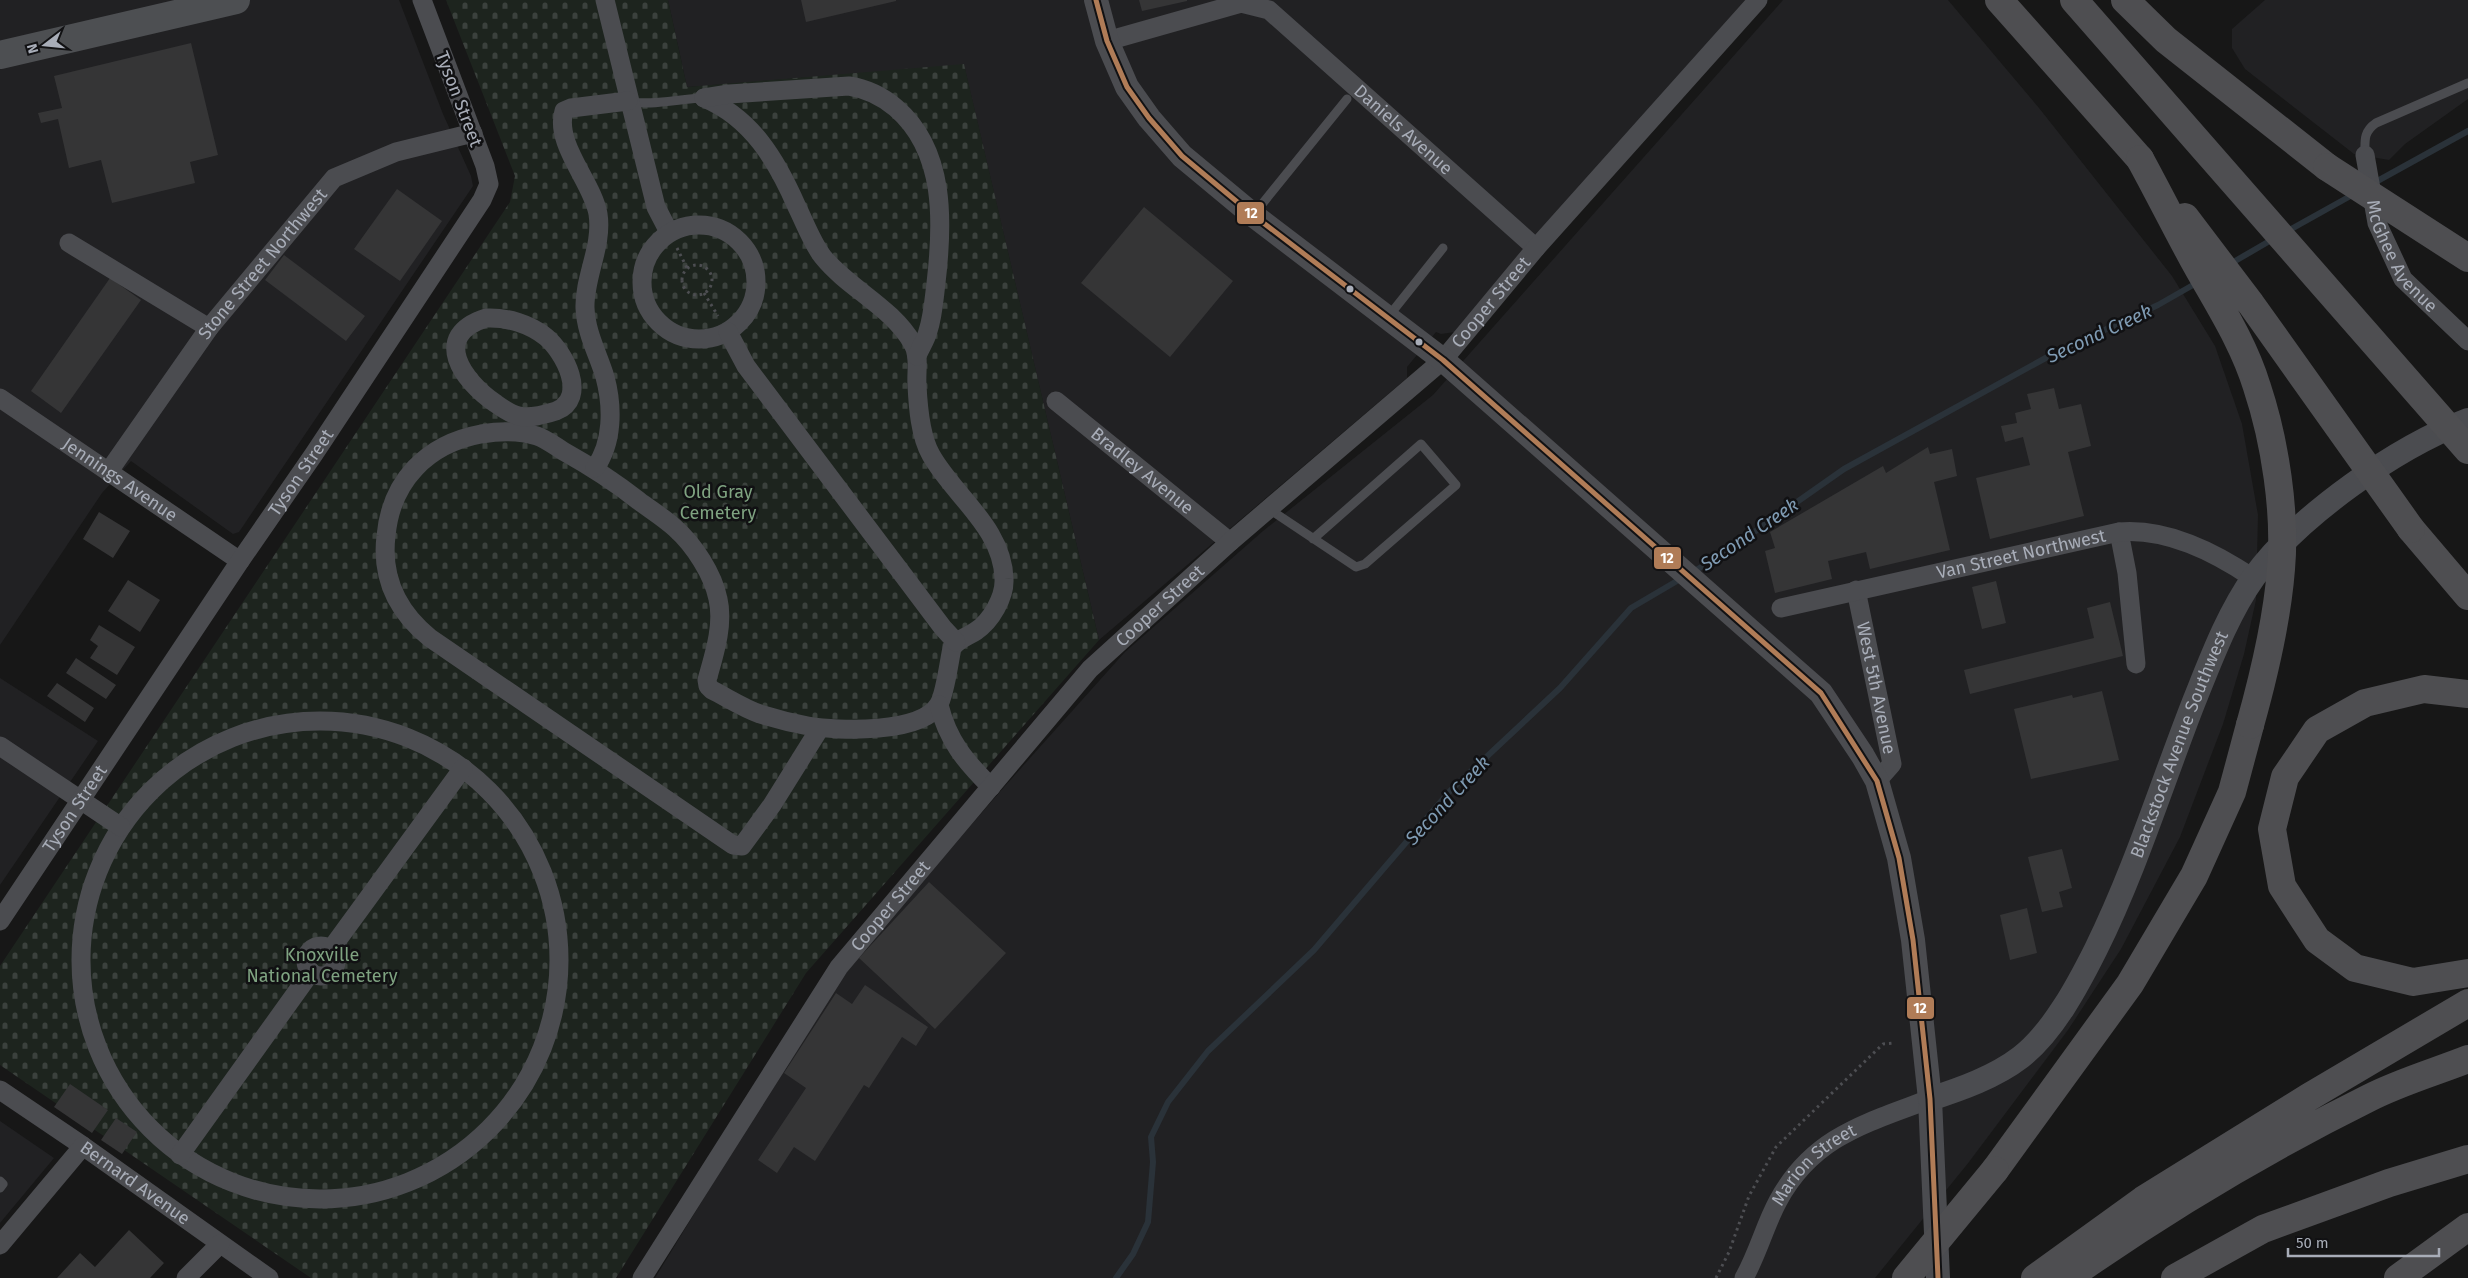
<svg xmlns="http://www.w3.org/2000/svg" width="2468" height="1278" viewBox="0 0 2468 1278" font-family="'Fira Sans',sans-serif">
  <style>
    .built { fill: #212123 }
    .cemetery { fill: url(#cemetery-stones) }
    .lines { fill: none; stroke-linecap: round; stroke-linejoin: round }
    .stream { stroke: #2a3239; stroke-width: 6 }
    .building { fill: #353536 }
    .path { stroke: #4d4e52; stroke-width: 3; stroke-dasharray: 2.5 4; stroke-linecap: butt }
    .service { stroke: #4b4c50; stroke-width: 9 }
    .minor { stroke: #4b4c50; stroke-width: 19 }
    .tertiary { stroke: #4b4c50; stroke-width: 24 }
    .primary { stroke: #4d4f52; stroke-width: 28 }
    .motorway { stroke: #4e4e51; stroke-width: 28 }
    .motorway-bridge { stroke: #4e4e51; stroke-width: 28 }
    .bus-1-casing { stroke: #111113; stroke-width: 9 }
    .bus-1 { stroke: #b07c57; stroke-width: 5 }
    .bus-dot { fill: #a8adb8; stroke: #111113; stroke-width: 2 }
    .labels { text-anchor: middle; stroke-width: 5; stroke-linejoin: round; paint-order: stroke }
    .street-label { font-size: 18px; fill: #a8adb8; stroke: #111113 }
    .park-label { font-size: 18px; fill: #7fa381; stroke: #111113 }
    .water-label { font-size: 19px; font-style: italic; fill: #7f9bb3; stroke: #111113 }
    .line-badge { stroke: #111113; stroke-width: 2 }
    .badge-label { font-size: 14px; text-anchor: middle; font-weight: bold; fill: #fff }
  </style>
  <defs>
    <pattern id="cemetery-stones" width="16" height="16" patternUnits="userSpaceOnUse" patternTransform="scale(1.25)"><rect width="16" height="16" fill="#1d241e"/><path d="M2 7V4a2 2 0 0 1 4 0v3zM10 15v-3a2 2 0 0 1 4 0v3z" fill="#3b413d"/></pattern>
  </defs>
  <rect width="100%" height="100%" fill="#171717"/>
  <path class="built" d="M0,0H399L443,114L471,176L473,186L239,532L233,534L131,461L102,493L0,645Z
    M668,0H1752L1455,332L1441,334L1436,332L1407,367V378L1099,640L964,65L687,87Z
    M1783,0H1948L2039,108L2172,276L2215,346L2242,424L2258,515L2256,600L2244,654L2223,724L2180,837L2121,949L2068,1030L1969,1162L1875,1278H655L780,1073L842,978L897,910L1005,786L1125,652L1263,531L1433,395Z
    M2265,0H2468V99L2405,144L2389,160L2354,154L2245,69L2232,48V29Z
    M0,678L98,741L0,885Z
    M0,1121L54,1158L0,1223Z"/>
  <path class="cemetery" d="M446,0H668L687,87L964,64L1099,640L806,973L616,1278H311L0,1065V966L510,202L515,176Z"/>
  <g class="lines">
    <path class="stream" d="M2372,184L2468,131
      M2286,232L2354,194
      M2230,264L2273,239
      M1691,573L1720,556L1844,469L2051,355L2158,305L2200,281
      M1116,1278L1133,1254L1148,1222L1153,1162L1151,1137L1168,1102L1208,1051L1314,950L1450,791L1560,688L1631,608L1682,578"/>
  </g>
  <path class="building" d="M801,0H896V1L806,22Z
    M1139,0H1187V1L1142,11Z
    M191,43L218,155L190,162L195,183L112,203L101,160L69,168L58,119L41,123L38,113L62,108L54,76Z
    M397,189L442,221L400,281L354,249Z
    M1144,207L1233,281L1170,357L1081,283Z
    M284,255L365,316L346,341L265,280Z
    M110,278L141,300L61,413L31,391Z
    M2054,388L2059,409L2081,404L2091,446L2068,452L2084,516L1990,539L1976,478L2030,465L2023,437L2005,442L2001,426L2017,423L2015,413L2031,409L2027,394Z
    M1928,447L1930,454L1952,449L1957,476L1934,482L1950,550L1870,569L1866,552L1828,561L1832,579L1775,593L1765,551L1775,548L1770,532L1883,466L1886,473Z
    M99,512L130,531L113,558L83,539Z
    M128,580L160,600L140,632L108,611Z
    M1996,581L2006,623L1982,629L1972,587Z
    M2110,602L2123,656L1970,694L1964,670L2094,638L2087,608Z
    M99,625L135,647L117,675L90,658L98,646L90,640Z
    M76,658L116,685L106,699L66,673Z
    M57,683L94,708L85,722L47,696Z
    M2102,691L2119,760L2031,779L2014,709L2072,695L2073,698Z
    M2062,849L2072,888L2059,892L2063,907L2042,912L2028,857Z
    M929,882L1006,953L935,1029L859,958Z
    M2027,908L2037,953L2010,960L2000,915Z
    M865,985L928,1027L916,1046L902,1037L869,1088L864,1085L815,1161L794,1147L777,1173L758,1160L806,1088L784,1073L836,993L852,1004Z
    M70,1084L108,1110L92,1133L54,1107Z
    M116,1118L137,1132L122,1154L101,1140Z
    M129,1230L164,1263L150,1278H57L80,1253L95,1267Z"/>
  <g class="lines">
    <path class="path" d="M677,248L687,268
      M682 280a15 15 0 1 1 30 0a15 15 0 1 1-30 0Z
      M704,293L718,316
      M1716,1278L1729,1252L1749,1196L1776,1147L1883,1044L1895,1043"/>
    <path class="service" d="M630,101C643,107 686,98 704,98
      M2365,155C2365,141 2363,132 2376,123L2468,83
      M1254,214L1347,99
      M1388,317L1443,248
      M1269,509L1356,567L1365,564L1456,485L1421,444L1313,539
      M0,1181L3,1184L0,1188"/>
    <g class="minor">
      <path d="M605,0L656,207L669,232"/>
      <path id="s1" d="M1107,41L1241,3L1269,10L1536,248"/>
      <path d="M704,98C752,118 777,161 797,207C805,223 812,243 823,257C849,289 892,307 913,344C920,356 916,371 917,385C918,406 920,436 931,455C954,496 1003,528 1004,579C1005,597 991,621 976,631C967,637 958,639 952,648C949,662 945,694 939,704C922,734 838,731 808,726C792,723 776,719 760,714C743,708 728,698 712,690L708,686L707,680C714,655 724,625 718,599C713,574 694,545 675,528C664,518 651,510 639,501C615,482 590,466 563,451C555,446 546,439 537,436C518,430 500,431 481,434C427,444 391,481 386,536C381,578 398,612 430,638L733,845L742,846L772,805L820,728"/>
      <path d="M704,98L729,94L849,86C868,89 882,96 896,108C946,151 943,223 936,283C934,299 933,316 928,331C926,340 920,348 917,356"/>
      <path id="s2" d="M2365,155L2377,223L2403,279L2468,341"/>
      <circle cx="699" cy="282" r="57"/>
      <path d="M69,243L209,328"/>
      <path d="M486,318C507,317 530,324 546,337C564,352 589,398 556,411C546,414 530,419 519,416C510,414 502,408 495,403C463,381 430,336 486,318Z"/>
      <path d="M728,332L746,366L943,628L956,642"/>
      <path id="s3" d="M0,398L240,561"/>
      <path id="s4" d="M1056,401L1230,542"/>
      <path d="M595,468C613,443 613,407 605,377C598,354 586,333 585,308C584,277 603,246 598,214C593,183 554,144 564,111L571,108L628,101"/>
      <path id="s5" d="M109,471L209,328L334,178L396,152L473,133"/>
      <path d="M2119,532L2127,573L2136,664"/>
      <path id="s6" d="M1856,590L1892,764L1877,781"/>
      <path id="s7" d="M1781,608L2119,532C2167,528 2214,552 2253,578"/>
      <path d="M939,705C948,741 965,761 991,787"/>
      <circle cx="320" cy="960" r="239"/>
      <path d="M0,746L121,827"/>
      <path id="s8" d="M0,921L240,561L314,454L482,200L489,184L485,166L422,0"/>
      <circle cx="321" cy="961" r="15"/>
      <path d="M331,949L463,768"/>
      <path id="s9" d="M0,1090L83,1146L269,1278"/>
      <path d="M180,1155L311,972"/>
      <path d="M0,1245L83,1146"/>
      <path d="M186,1278L220,1244"/>
      <path id="s10" d="M642,1278L839,967L1090,669L1230,542L1443,360L1536,248L1758,0"/>
      <path id="s11" d="M1744,1278C1758,1253 1765,1225 1778,1201C1813,1136 1867,1123 1930,1099"/>
    </g>
    <g class="tertiary">
      <path d="M1096,0L1107,41L1127,87L1149,118L1182,156L1253,215L1443,360L1821,693L1863,756L1877,781L1899,858L1913,940L1930,1099L1938,1278"/>
      <path id="s12" d="M1930,1099C1961,1089 1995,1077 2021,1057C2053,1032 2078,985 2096,949C2135,870 2161,786 2193,704C2210,662 2227,615 2254,577C2299,515 2397,447 2468,420"/>
    </g>
    <path class="primary" d="M0,55L236,0"/>
    <path class="motorway" d="M1999,0L2140,159
      M2125,0L2166,40L2327,167
      M2411,529L2468,596
      M2468,694L2424,689L2365,703L2317,730L2285,777L2272,829L2282,886L2317,940L2355,968L2413,982L2468,973
      M1995,1170L2130,984L2194,876L2232,792L2250,725
      M2073,1274C2167,1208 2266,1149 2369,1098C2400,1082 2435,1072 2468,1059
      M2035,1278L2143,1200L2309,1097L2468,1003
      M2175,1278L2263,1229L2389,1183L2468,1159
      M2398,1278L2468,1227"/>
    <path class="motorway-bridge" d="M2074,0L2468,450
      M2140,159C2158,192 2175,226 2193,259C2216,301 2243,341 2257,387C2275,441 2286,513 2281,569C2277,621 2264,675 2250,725
      M2327,167L2468,258
      M2185,217L2251,304L2411,529
      M1906,1278L1995,1170"/>
    <g class="bus-1-casing">
      <path id="bus-1" d="M1096,0L1107,41L1127,87L1149,118L1182,156L1253,215L1443,360L1821,693L1877,781L1899,858L1913,940L1930,1099L1938,1278"/>
    </g>
    <use href="#bus-1" class="bus-1"/>
  </g>
  <g class="bus-dot">
    <circle cx="1350" cy="289" r="4.5"/>
    <circle cx="1419" cy="342" r="4.5"/>
  </g>
  <g class="labels">
    <g class="street-label">
      <text transform="translate(459 99) rotate(69)" y="6">Tyson Street</text>
      <text dy="6" stroke="none"><textPath href="#s1" startOffset="348">Daniels Avenue</textPath></text>
      <text dy="6" stroke="none"><textPath href="#s2" startOffset="110">McGhee Avenue</textPath></text>
      <text dy="6" stroke="none"><textPath href="#s5" startOffset="258">Stone Street Northwest</textPath></text>
      <text dy="6" stroke="none"><textPath href="#s10" startOffset="1302">Cooper Street</textPath></text>
      <text dy="6" stroke="none"><textPath href="#s4" startOffset="111">Bradley Avenue</textPath></text>
      <text dy="6" stroke="none"><textPath href="#s8" startOffset="540">Tyson Street</textPath></text>
      <text dy="6" stroke="none"><textPath href="#s3" startOffset="145">Jennings Avenue</textPath></text>
      <text dy="6" stroke="none"><textPath href="#s7" startOffset="246">Van Street Northwest</textPath></text>
      <text dy="6" stroke="none"><textPath href="#s10" startOffset="852">Cooper Street</textPath></text>
      <text dy="6" stroke="none"><textPath href="#s6" startOffset="100">West 5th Avenue</textPath></text>
      <text dy="6" stroke="none"><textPath href="#s12" startOffset="454">Blackstock Avenue Southwest</textPath></text>
      <text dy="6" stroke="none"><textPath href="#s8" startOffset="135">Tyson Street</textPath></text>
      <text dy="6" stroke="none"><textPath href="#s10" startOffset="448">Cooper Street</textPath></text>
      <text dy="6" stroke="none"><textPath href="#s11" startOffset="136">Marion Street</textPath></text>
      <text dy="6" stroke="none"><textPath href="#s9" startOffset="164">Bernard Avenue</textPath></text>
    </g>
    <g class="park-label">
      <text x="718" y="498">Old Gray<tspan x="718" dy="21">Cemetery</tspan></text>
      <text x="322" y="961">Knoxville<tspan x="322" dy="21">National Cemetery</tspan></text>
    </g>
    <g class="water-label">
      <text transform="translate(2099 333) rotate(-25)" y="7">Second Creek</text>
      <text transform="translate(1749 534) rotate(-34)" y="7">Second Creek</text>
      <text transform="translate(1447 800) rotate(-47)" y="7">Second Creek</text>
    </g>
  </g>
  <g class="line-badge">
    <rect x="1236" y="201" width="29" height="24" rx="5" fill="#b07c57"/>
    <rect x="1653" y="546" width="29" height="24" rx="5" fill="#b07c57"/>
    <rect x="1906" y="996" width="29" height="24" rx="5" fill="#b07c57"/>
  </g>
  <g class="badge-label">
    <text x="1251" y="218">12</text>
    <text x="1667" y="563">12</text>
    <text x="1920" y="1013">12</text>
  </g>
  <g transform="translate(45 45) rotate(254)" stroke="#111113" stroke-width="4" paint-order="stroke">
  <path d="M0-4L9 19L0 12L-9 19Z" fill="#a8adb8"/>
  <text y="-8" font-size="14" font-weight="bold" text-anchor="middle" fill="#a8adb8">N</text>
  </g>
  <path d="M2288 1248v8h151v-8" fill="none" stroke="#a8adb8" stroke-width="2.5"/>
  <text x="2296" y="1248" font-size="15" fill="#a8adb8" stroke="#111113" stroke-width="4" paint-order="stroke">50 m</text>
</svg>
